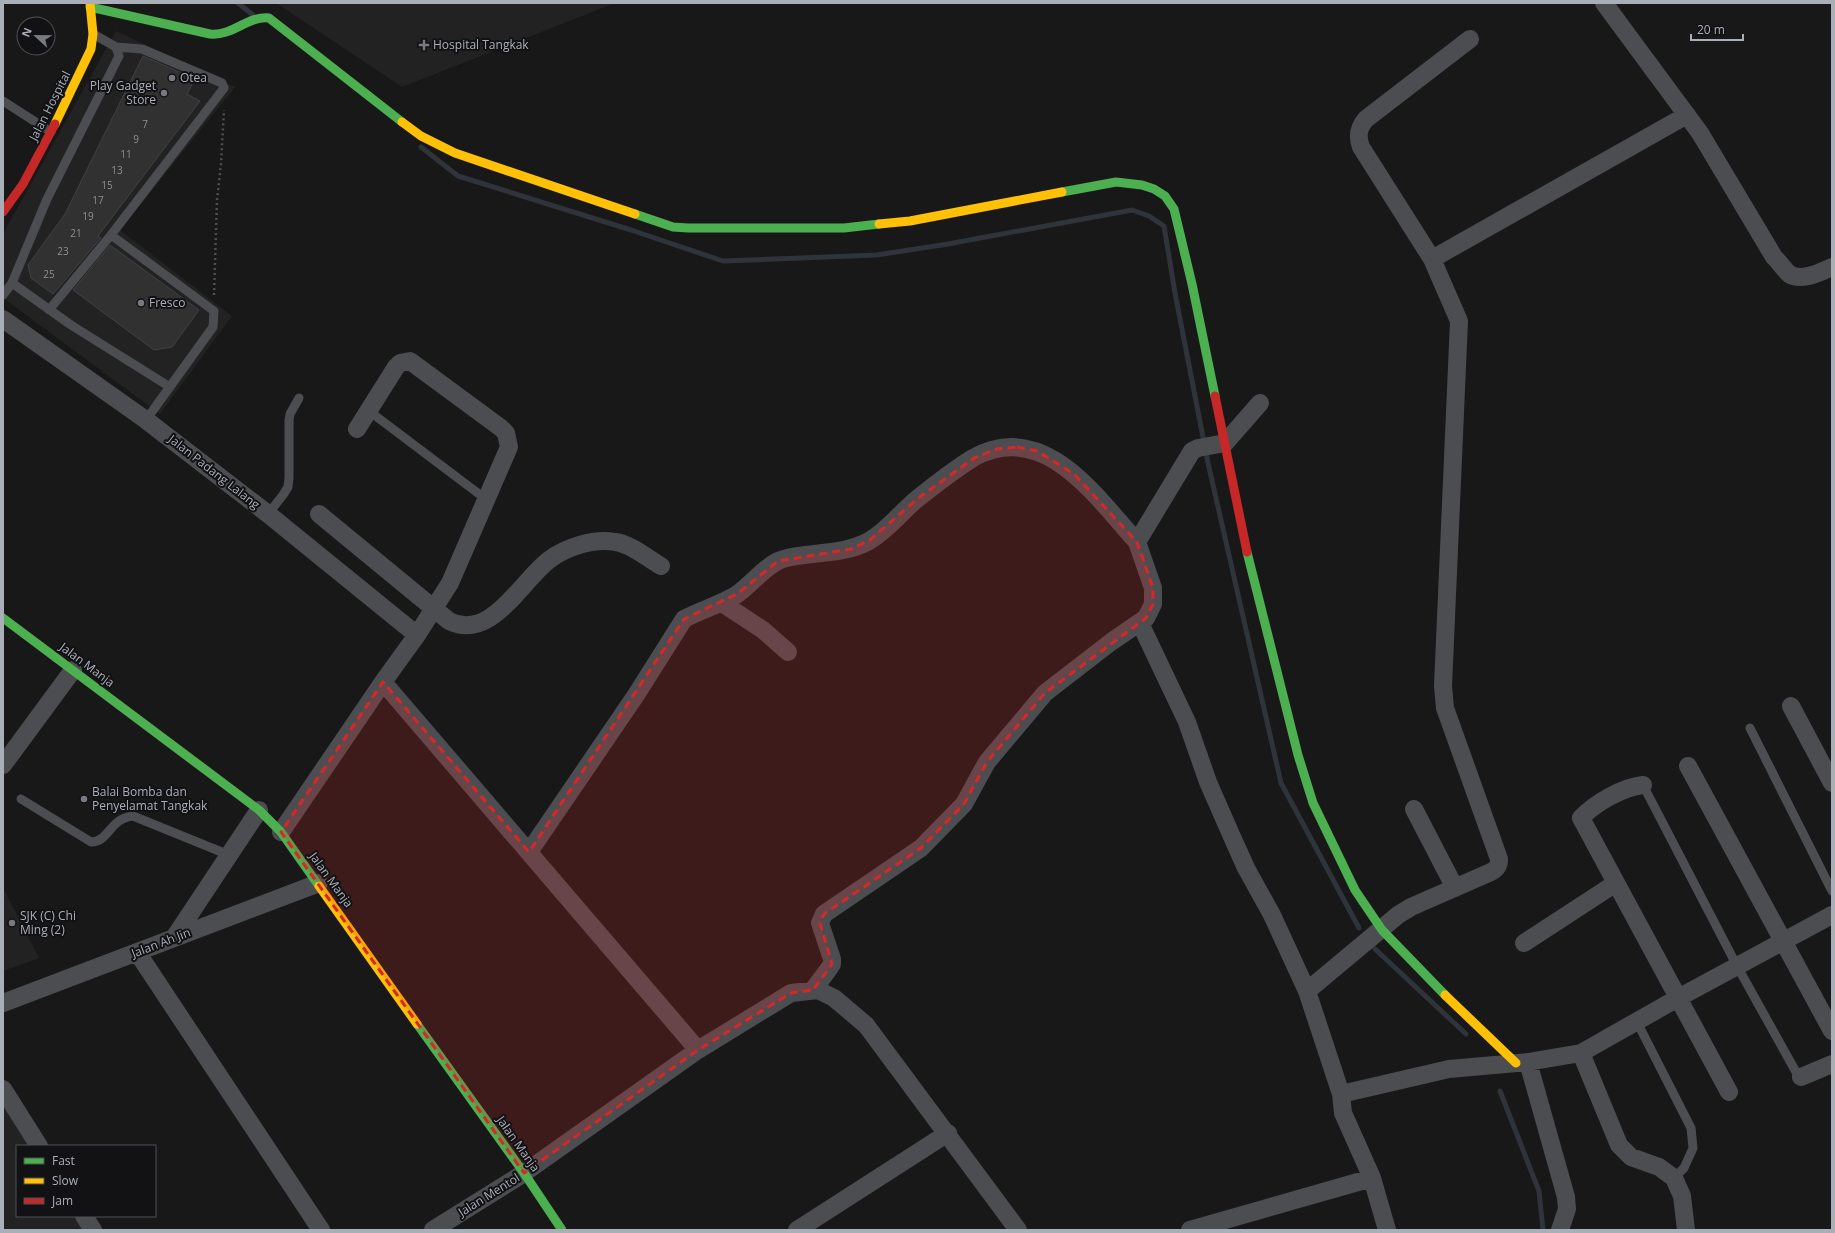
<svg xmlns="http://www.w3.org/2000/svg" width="1835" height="1233" viewBox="0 0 1835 1233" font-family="'Open Sans',sans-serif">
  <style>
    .built { fill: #222223 }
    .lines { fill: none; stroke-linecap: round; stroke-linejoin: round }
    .stream { stroke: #2e343a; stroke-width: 5 }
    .building { fill: #313132; stroke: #404144 }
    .path { stroke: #4e4f51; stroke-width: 2.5; stroke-dasharray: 2 3; stroke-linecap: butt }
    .lane { stroke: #4c4d50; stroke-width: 9 }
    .street { stroke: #4c4d50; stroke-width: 18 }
    .fast { stroke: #4caf50; stroke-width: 9 }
    .slow { stroke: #ffc107; stroke-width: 9 }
    .jam { stroke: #c62828; stroke-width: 9 }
    .marked { fill: #d62828; fill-opacity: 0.2; stroke: #d62828; stroke-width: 3; stroke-dasharray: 8 5; stroke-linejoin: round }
    .poi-dot { fill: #777a7f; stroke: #121214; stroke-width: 1.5 }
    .labels { text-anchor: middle; stroke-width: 4; stroke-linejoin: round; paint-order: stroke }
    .number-label { font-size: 10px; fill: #8c8f96 }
    .poi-label { font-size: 12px; fill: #aaaeb7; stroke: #121214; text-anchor: start }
    .street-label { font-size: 12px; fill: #aaaeb7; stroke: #121214 }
  </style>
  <rect width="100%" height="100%" fill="#181818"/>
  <path class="built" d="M276,3H615L402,87Z
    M116,31L235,87L120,230L232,316L160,414L3,298V234Z
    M3,888L39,958L3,971Z
    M3,1101L32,1146H17V1216H76L85,1230H3Z"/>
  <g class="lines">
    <path class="stream" d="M238,3L253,15
      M421,147L458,176L631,230L723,261L877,255L948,244L1132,210L1149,216L1164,226L1175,293L1208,463L1281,783L1359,928
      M1375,949L1466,1034
      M1500,1091L1539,1191L1543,1230"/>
  </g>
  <path class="building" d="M143,56L195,79L187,94L200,101L98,236L101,238L53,294L31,278L28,265L65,214Z
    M110,245L199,310L172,347L154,350L73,290Z"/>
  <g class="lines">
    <path class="path" d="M214,295L217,200L221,164L224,110"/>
    <path class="lane" d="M3,101L51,132
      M111,235L214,311L213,327L146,420
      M12,283L71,325L170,387
      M3,295L12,283L47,199L119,56L116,47L93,34
      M49,310L111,235L224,88L222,83L142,49L116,47
      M369,411L487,500
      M268,514L283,495L288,487L289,478V420L290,414L299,398
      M1750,728L1832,891
      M1643,785L1737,966L1796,1072L1801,1077
      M21,799L91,842C109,842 110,818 133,816L229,855
      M1637,1022L1691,1128L1693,1148L1684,1168L1674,1178"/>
    <path class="street" d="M1604,3L1700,133L1774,257C1779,262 1784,269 1789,274C1802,282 1820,272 1832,267
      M1432,259L1687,115
      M3,319L146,420L268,514L417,635
      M319,514L449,621C491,642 521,581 549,560C566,547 594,538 615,542C631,544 647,558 661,566
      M722,603L763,630L788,652
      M1140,623L1187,722L1208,782L1229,830L1246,868L1272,915L1307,991L1341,1094
      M383,682L698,1050
      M1791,706L1832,783
      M3,765L73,670
      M1688,766L1832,1031
      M1643,785C1623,787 1595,803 1581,818L1729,1092
      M1414,809L1455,888
      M281,832L383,682L417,635L450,583L509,447L506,433L501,428L410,361L400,363L396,367L357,429
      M529,852L636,695L684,619C701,610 719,605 736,595C750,586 763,568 778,561C786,557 796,556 805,555C827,552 849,552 869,541C888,530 901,512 917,499C932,487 957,468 973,458C1044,418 1096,497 1137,542
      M174,938L259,810
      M1524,943L1616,883
      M137,952L321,1230
      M813,990L828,970L832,964V959L820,923L824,914L921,848L964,804L987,762L1045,693L1111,642L1146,618L1153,604V588L1137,542L1192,451L1198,448L1225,443L1260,403
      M1307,991L1398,915L1411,907L1491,872C1497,869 1499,866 1499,859L1445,708L1443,686L1459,321L1432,259L1361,147C1357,136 1358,128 1366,119L1470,39
      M3,1003L319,883
      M1581,1053L1619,1145L1631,1157L1659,1167L1674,1178L1682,1196L1686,1230
      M1528,1062L1566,1197L1567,1209L1560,1230
      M1801,1077L1832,1064
      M3,1089L39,1146
      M1372,1178L1387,1230
      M84,1216L93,1230
      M433,1230L524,1173L698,1050L791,993L818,990L834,998L866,1025L1018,1230
      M797,1230L948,1133
      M1190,1230L1372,1178L1343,1113L1341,1094L1449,1069L1528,1062L1581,1053L1678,998L1832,915"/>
    <path class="fast" d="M90,7L210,34C234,36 246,16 269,18L402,122
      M1062,192L1116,182L1142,185L1154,189L1165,196L1174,209L1192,284L1215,396
      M635,214L673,227L688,228H844L879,224
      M1247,552L1298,755L1313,803L1355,890L1382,930L1445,995
      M3,618L259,810L281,832L319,886
      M417,1024L524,1173L562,1230"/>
    <path class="slow" d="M402,122L421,136L455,153L635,214
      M55,124L91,49L93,34L90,3
      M879,224L910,221L1062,192
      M319,886L417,1024
      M1445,995L1516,1063"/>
    <path class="jam" d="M3,212L23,184L55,124
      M1215,396L1247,552"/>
  </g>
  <path class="marked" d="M1017,447L1037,451L1074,474L1137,542L1153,588V604L1146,618L1045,693L987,762L964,804L921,848L824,914L820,923L832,964L813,990L791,993L698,1050L524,1173L281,832L383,682L529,852L684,619L737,594L778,561L851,549L870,540L917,499L974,458L997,449Z"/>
  <g class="poi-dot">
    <path d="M422 39h4v4h4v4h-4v4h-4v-4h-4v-4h4z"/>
    <circle cx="172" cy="78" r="4"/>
    <circle cx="164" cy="93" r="4"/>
    <circle cx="141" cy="303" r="4"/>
    <circle cx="84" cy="799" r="4"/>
    <circle cx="12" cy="923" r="4"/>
  </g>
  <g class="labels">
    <g class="number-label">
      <text x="145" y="128">7</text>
      <text x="136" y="143">9</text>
      <text x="126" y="158">11</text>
      <text x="117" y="174">13</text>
      <text x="107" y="189">15</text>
      <text x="98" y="204">17</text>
      <text x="88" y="220">19</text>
      <text x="76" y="237">21</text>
      <text x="63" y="255">23</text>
      <text x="49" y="278">25</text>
    </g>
    <g class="poi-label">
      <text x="433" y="49">Hospital Tangkak</text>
      <text x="180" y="82">Otea</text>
      <text x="156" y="90" text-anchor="end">Play Gadget<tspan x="156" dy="14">Store</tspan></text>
      <text x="149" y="307">Fresco</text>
      <text x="92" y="796">Balai Bomba dan<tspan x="92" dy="14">Penyelamat Tangkak</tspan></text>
      <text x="20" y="920">SJK (C) Chi<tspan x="20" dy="14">Ming (2)</tspan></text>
    </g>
    <g class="street-label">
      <text transform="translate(50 106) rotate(-63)" y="4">Jalan Hospital</text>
      <text transform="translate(214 472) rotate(38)" y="4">Jalan Padang Lalang</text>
      <text transform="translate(87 665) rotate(37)" y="4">Jalan Manja</text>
      <text transform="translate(331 880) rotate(54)" y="4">Jalan Manja</text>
      <text transform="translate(161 943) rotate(-21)" y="4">Jalan Ah Jin</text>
      <text transform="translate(518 1144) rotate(55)" y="4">Jalan Manja</text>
      <text transform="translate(489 1195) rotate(-32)" y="4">Jalan Mentol</text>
    </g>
  </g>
  <rect width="1835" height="1233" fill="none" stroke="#aaaeb7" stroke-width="8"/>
  <rect x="16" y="1145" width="140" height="72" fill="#121214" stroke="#4f5055"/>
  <rect x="24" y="1158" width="20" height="6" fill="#4caf50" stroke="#4f5055"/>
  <text x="52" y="1165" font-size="12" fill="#aaaeb7">Fast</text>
  <rect x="24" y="1178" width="20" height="6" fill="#ffc107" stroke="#4f5055"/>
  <text x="52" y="1185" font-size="12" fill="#aaaeb7">Slow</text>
  <rect x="24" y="1198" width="20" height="6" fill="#c62828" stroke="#4f5055"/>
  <text x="52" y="1205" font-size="12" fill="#aaaeb7">Jam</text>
  <g transform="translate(36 36) rotate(292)"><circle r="19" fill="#121214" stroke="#4f5055"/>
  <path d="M0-3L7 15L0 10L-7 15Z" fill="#777a7f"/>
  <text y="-6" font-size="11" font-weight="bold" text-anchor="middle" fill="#aaaeb7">N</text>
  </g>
  <path d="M1691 34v6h52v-6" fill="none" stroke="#aaaeb7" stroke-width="2"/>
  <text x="1697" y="34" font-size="12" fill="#aaaeb7" stroke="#121214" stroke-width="3" paint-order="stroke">20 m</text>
</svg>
